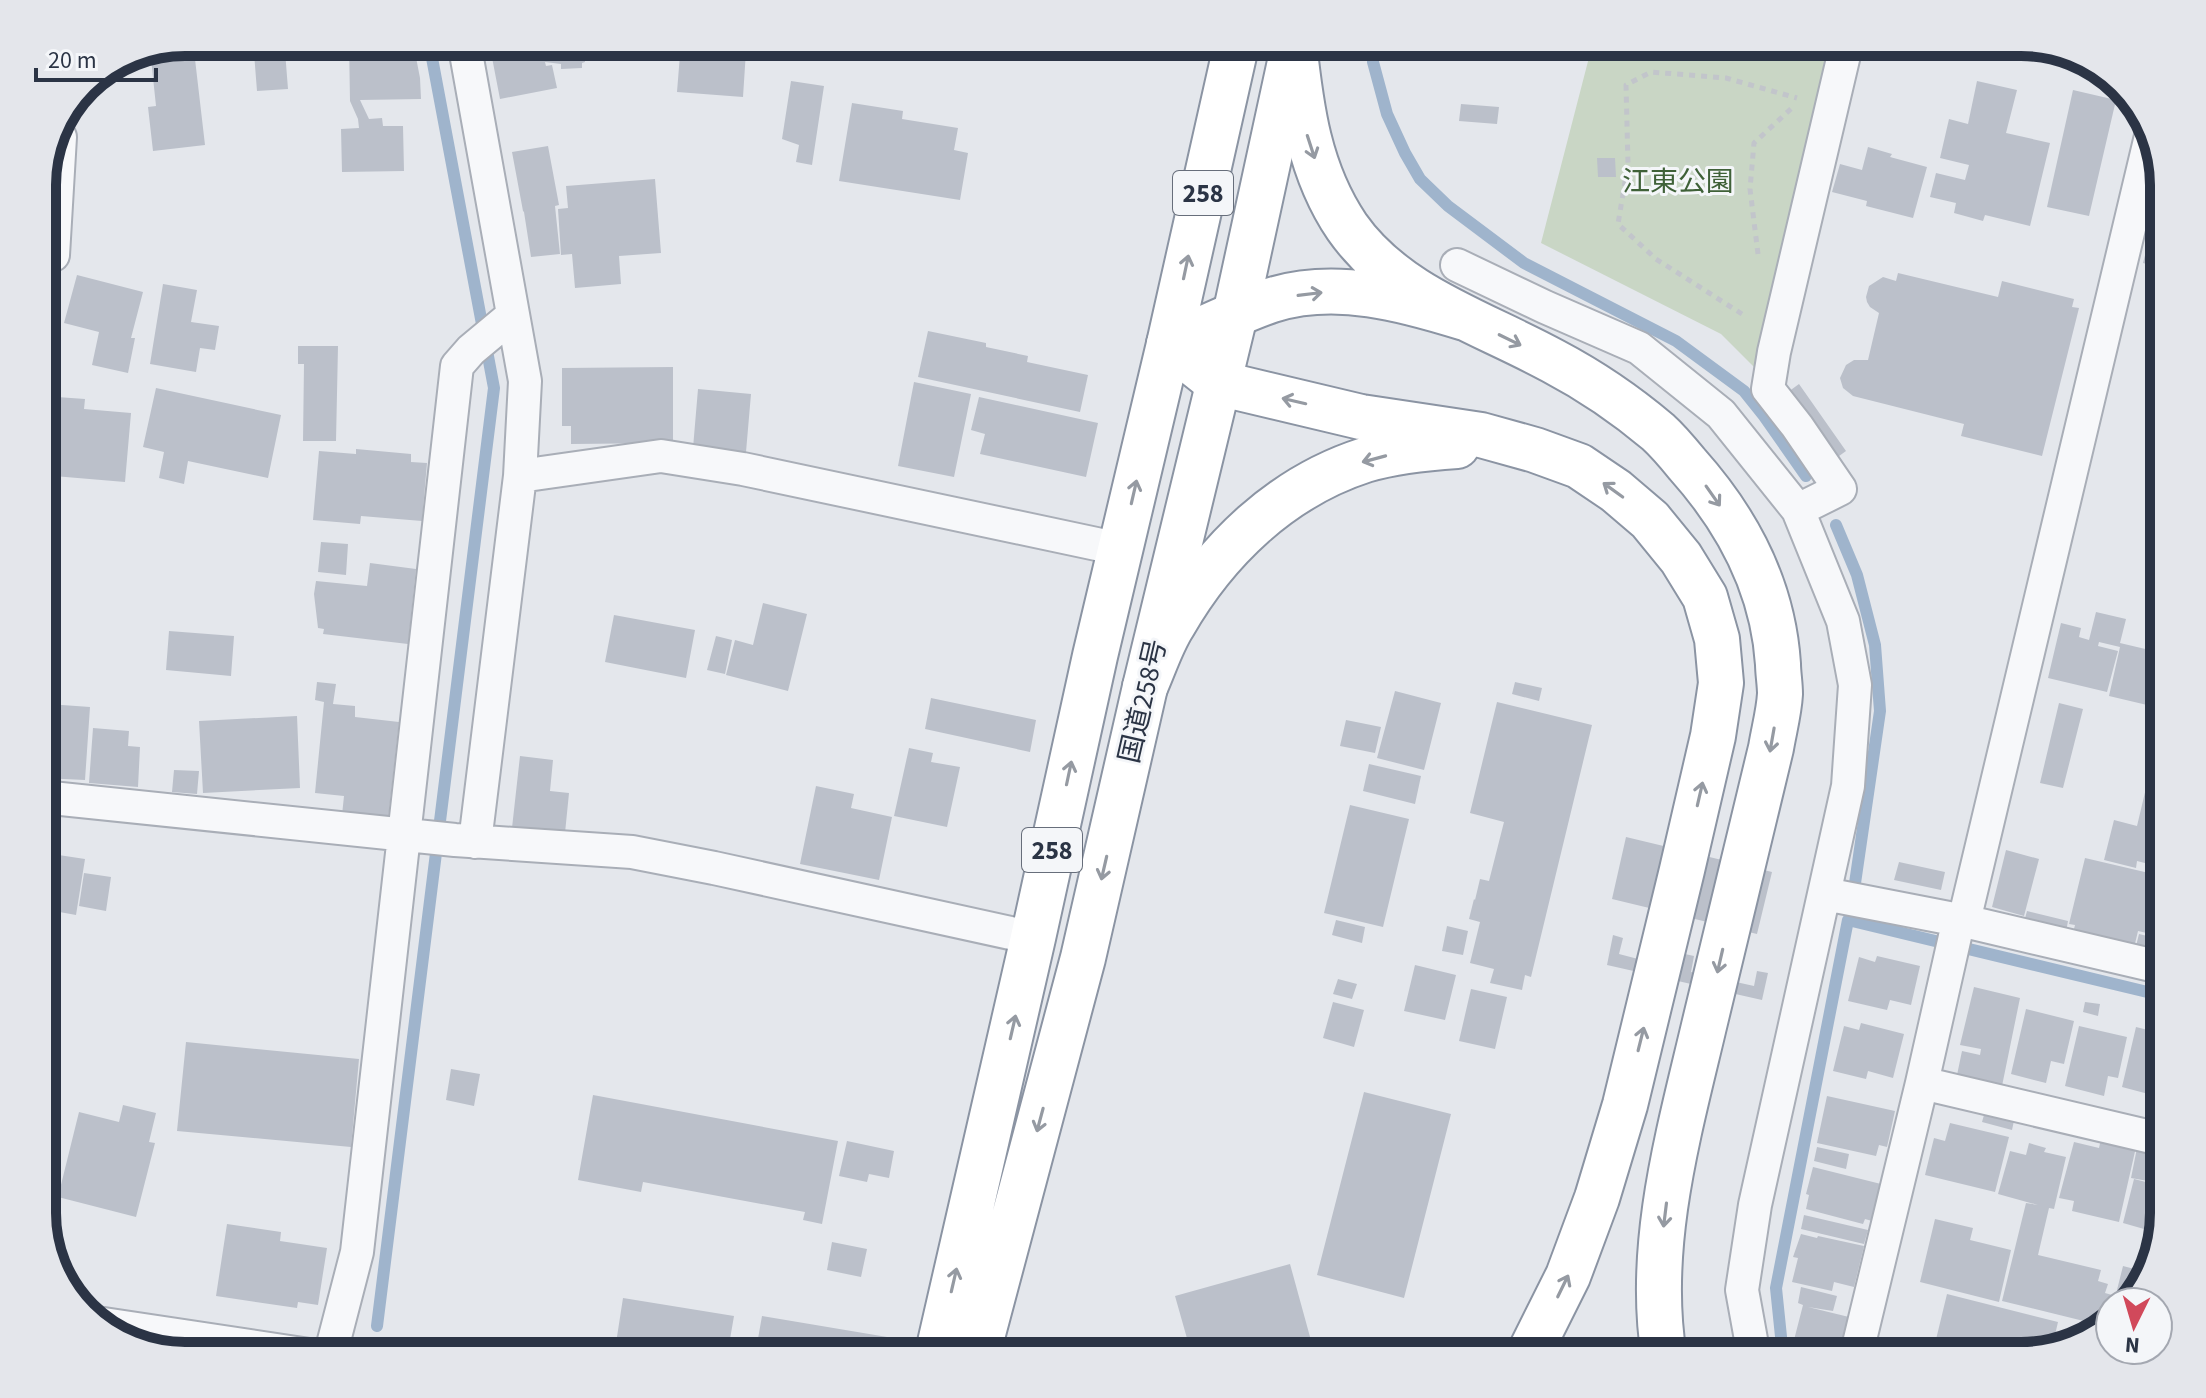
<svg xmlns="http://www.w3.org/2000/svg" width="2206" height="1398" viewBox="0 0 2206 1398" font-family="'Source Sans 3','Noto Sans JP',sans-serif">
  <style>
    .green { fill: #c9d6c5 }
    .lines { fill: none; stroke-linecap: round; stroke-linejoin: round }
    .stream { stroke: #9fb4cc; stroke-width: 12 }
    .building { fill: #bbc0ca }
    .minor-casing { stroke: #a9aeb7; stroke-width: 36 }
    .trunk-casing { stroke: #8b94a3; stroke-width: 48 }
    .motorway-casing { stroke: #8b94a3; stroke-width: 48 }
    .path { stroke: #c2c5cb; stroke-width: 5; stroke-dasharray: 6 6; stroke-linecap: butt }
    .minor { stroke: #f7f8fa; stroke-width: 32 }
    .trunk { stroke: #fff; stroke-width: 44 }
    .motorway { stroke: #fff; stroke-width: 44 }
    .oneway { stroke: #959aa2 }
    .labels { text-anchor: middle; stroke-width: 6; stroke-linejoin: round; paint-order: stroke }
    .shield { fill: #f4f6f9; stroke: #676e7b; stroke-width: 2 }
    .shield-label { font-size: 26px; font-weight: bold; fill: #2b3445 }
    .park-label { font-size: 28px; fill: #3f6138; stroke: #f4f6f9 }
    .street-label { font-size: 28px; fill: #2b3445; stroke: #f4f6f9 }
    .rim { fill: none; stroke: #2b3445; stroke-width: 10 }
  </style>
  <rect width="100%" height="100%" fill="#e4e7ec"/>
  <path class="green" d="M1593,42H1736L1827,50L1755,368L1721,334L1541,243Z"/>
  <g class="lines">
    <path class="stream" d="M1372,42L1373,62L1387,114L1405,153L1420,179L1448,206L1524,263L1676,341L1744,391L1764,416L1806,476
      M1836,525L1857,575L1875,645L1880,711L1853,897
      M377,1326L494,388L429,42
      M1783,1356L1776,1288L1848,920L2164,996"/>
  </g>
  <path class="building" d="M185,42H193L205,145L153,151L148,107L156,106L150,49Z
    M349,42H392V48L414,47L420,78L421,99L360,100L369,119L382,118L383,126H403L404,171L342,172L341,129L359,128L358,119L350,101Z
    M489,42H583L585,62L582,63V68L561,69V64L545,62L546,66L552,65L557,88L500,99Z
    M681,42H706L708,49L746,51L743,97L677,92Z
    M285,51L288,89L257,91L254,53Z
    M2073,57L2100,66L2109,76L2071,69Z
    M791,81L824,86L812,165L796,162L799,145L782,139Z
    M1977,81L2017,90L2006,133L2050,143L2030,226L1985,215L1983,221L1954,213L1956,203L1930,197L1936,173L1965,180L1969,165L1940,158L1949,119L1968,124Z
    M2073,90L2116,100L2089,216L2047,207Z
    M852,103L903,111L902,119L958,128L954,150L968,153L960,200L839,181Z
    M1461,104L1499,107L1497,124L1459,121Z
    M548,146L559,205L555,206L560,254L531,257L524,212L523,211L512,152Z
    M1868,147L1892,154L1890,157L1927,167L1913,218L1866,206L1867,201L1832,192L1840,164L1862,170Z
    M1597,158H1615L1616,177H1598Z
    M655,179L661,253L619,256L621,284L575,288L572,254L561,255L558,209L568,208L566,186Z
    M2155,216L2164,218V269L2143,263Z
    M1898,273L1998,297L2002,281L2074,299L2072,307L2079,308L2042,456L1961,436L1964,424L1853,396L1843,388L1840,378L1846,365L1854,360H1868L1879,313L1870,307L1867,302L1866,297L1869,286L1883,277L1896,281Z
    M77,275L143,292L131,338H135L128,373L92,365L99,332L64,323Z
    M163,284L197,290L191,322L219,326L215,350L200,348L196,372L150,364Z
    M928,331L986,343V347L1028,356L1027,362L1088,375L1080,412L918,377Z
    M298,346H338L336,441H303L304,364H298Z
    M673,367V443L571,444V426H562V368Z
    M914,382L971,394L954,477L898,466Z
    M1799,384L1846,451L1835,459L1788,392Z
    M156,388L281,415L268,478L188,461L184,484L159,478L164,452L143,447Z
    M698,389L751,394L746,452L693,448Z
    M43,396L85,399L84,409L131,413L125,482L42,475Z
    M979,397L1098,423L1086,477L980,454L985,434L971,430Z
    M356,449L411,454V462L427,463L422,521L361,516L360,524L313,520L319,451L356,454Z
    M321,542L348,544L346,575L318,572Z
    M370,563L416,569L408,644L323,634L324,629L318,628L314,594L316,581L367,586Z
    M763,603L807,614L788,691L726,675L735,640L753,645Z
    M2096,612L2126,619L2120,643L2158,652L2157,655L2164,657V709L2109,696L2120,647L2099,642L2098,646L2118,651L2107,692L2048,678L2061,623L2081,628L2079,637L2089,640Z
    M614,615L695,630L686,678L605,662Z
    M169,631L234,636L231,676L166,670Z
    M716,636L732,640L725,674L707,670Z
    M317,682L336,684L333,704L355,706V717L399,722L388,820L342,815L344,796L315,793L324,702L315,700Z
    M1515,682L1542,688L1539,701L1512,694Z
    M1395,691L1441,703L1424,770L1377,758Z
    M42,695L48,696V704L90,707L85,780L42,778Z
    M931,698L1036,720L1030,752L925,729Z
    M1497,702L1592,725L1531,977L1525,975L1522,990L1490,983L1494,969L1470,963L1480,922L1469,919L1474,899L1475,900L1480,879L1489,881L1504,822L1470,813Z
    M2059,703L2083,709L2063,788L2040,783Z
    M297,716L300,788L203,793L199,721Z
    M1346,720L1381,727L1375,753L1340,746Z
    M93,728L129,731L128,746L140,747L138,787L89,783Z
    M909,748L933,753L931,762L960,767L947,827L894,816Z
    M520,756L553,760L550,791L569,793L565,833L512,828Z
    M1369,764L1421,776L1415,804L1363,791Z
    M2151,767L2164,770V868L2137,861L2136,868L2104,860L2114,820L2137,826Z
    M174,770L199,771L197,794L172,792Z
    M816,786L854,794L851,808L892,817L879,880L800,864Z
    M1350,805L1409,819L1383,927L1324,913Z
    M1626,837L1772,872L1757,934L1612,899Z
    M2006,850L2039,859L2024,916L1992,907Z
    M52,854L85,859L76,915L43,909Z
    M2085,858L2149,873L2146,883L2159,886L2164,870V937L2138,931L2134,948L2073,933L2075,925L2069,924Z
    M1899,862L1945,872L1941,890L1894,880Z
    M84,873L111,877L106,911L79,906Z
    M2027,911L2068,921L2066,932L2024,922Z
    M1336,920L1365,927L1362,943L1332,935Z
    M1447,926L1468,931L1463,955L1442,951Z
    M2139,934L2164,940V956L2135,950Z
    M1613,935L1623,938L1619,954L1661,965L1681,969L1685,954L1694,956L1691,972L1754,986L1757,971L1768,973L1762,1000L1607,965Z
    M1877,956L1920,966L1911,1005L1890,1000L1887,1010L1848,1001L1859,957L1875,962Z
    M1415,965L1456,975L1445,1020L1404,1011Z
    M1338,979L1357,984L1352,999L1333,994Z
    M1974,987L2020,998L2002,1086L1957,1075L1962,1051L1980,1055L1981,1049L1960,1045Z
    M1471,989L1507,997L1495,1049L1459,1041Z
    M1333,1002L1364,1010L1354,1047L1323,1038Z
    M2085,1002L2100,1004L2098,1016L2083,1012Z
    M2026,1009L2074,1021L2064,1064L2051,1061L2046,1083L2011,1074Z
    M1861,1023L1904,1034L1893,1078L1868,1071L1866,1079L1833,1071L1844,1026L1859,1030Z
    M2079,1026L2127,1037L2118,1078L2108,1076L2104,1096L2065,1086Z
    M2136,1027L2164,1034V1081L2159,1080L2156,1096L2122,1087Z
    M186,1042L359,1059L351,1147L177,1131Z
    M451,1069L480,1074L474,1106L446,1100Z
    M1364,1092L1451,1114L1404,1298L1317,1275Z
    M593,1095L838,1141L822,1224L803,1220L805,1212L643,1182L641,1192L578,1180Z
    M1827,1096L1895,1111L1887,1147L1879,1145L1876,1156L1817,1143Z
    M123,1105L156,1113L149,1142L155,1143L136,1217L58,1197L79,1112L119,1122Z
    M1986,1108L2015,1116L2012,1130L1982,1122Z
    M1950,1123L2009,1137L1995,1192L1925,1175L1934,1138L1945,1141Z
    M2101,1139L2136,1147L2119,1222L2072,1211L2074,1201L2059,1198L2074,1142L2099,1148Z
    M847,1141L894,1151L889,1178L869,1174L867,1182L839,1176Z
    M2029,1143L2046,1148L2044,1152L2066,1157L2054,1209L2049,1208L2038,1255L2101,1270L2098,1281L2108,1284L2105,1293L2112,1295L2104,1326L2002,1301L2026,1203L2038,1205L1998,1194L2010,1151L2026,1155Z
    M1817,1147L1849,1154L1846,1169L1814,1161Z
    M2137,1148L2154,1152L2148,1181L2131,1178Z
    M1813,1167L1881,1184L1872,1221L1865,1219L1863,1224L1806,1209L1809,1195L1806,1194Z
    M2152,1173L2164,1176V1214L2158,1233L2123,1223L2134,1179L2150,1183Z
    M1804,1215L1868,1230L1864,1244L1801,1229Z
    M1935,1219L1973,1228L1970,1240L2011,1250L1999,1302L1920,1282Z
    M227,1224L281,1232L280,1241L327,1248L318,1305L298,1302L297,1308L216,1296Z
    M1801,1234L1817,1238L1818,1236L1864,1246L1854,1287L1834,1282L1832,1291L1792,1282L1798,1258L1793,1257Z
    M832,1242L867,1249L861,1277L827,1270Z
    M1290,1264L1315,1355L1192,1356L1175,1296Z
    M2123,1266L2146,1272L2140,1292L2130,1302H2114Z
    M1801,1287L1837,1296L1833,1311L1808,1307L1849,1317L1839,1356H1801L1804,1343L1794,1340L1803,1305L1798,1303Z
    M1947,1294L2058,1322L2052,1348L2022,1356H1932Z
    M623,1298L734,1316L729,1345L756,1350L762,1316L893,1338L890,1356H614Z"/>
  <g class="lines">
    <g class="minor-casing">
      <path id="minor" d="M464,42L525,381L520,476L475,842
        M42,253L53,255L60,137
        M1457,265L1545,307L1639,348L1721,414L1798,510L1843,621L1855,685L1848,786L1755,1205L1742,1290L1754,1356
        M520,476L661,456L743,469L1120,549
        M1798,510L1840,489L1797,426L1768,389L1774,352L1847,42
        M42,797L455,840L632,852L714,868L1033,938
        M1825,894L1964,921L2164,968
        M1922,1083L2164,1140
        M97,1323L316,1356
        M330,1356L357,1252L457,366L471,350L513,315
        M1856,1356L1922,1083L1956,932L1964,921L2151,136"/>
    </g>
    <g class="trunk-casing">
      <path id="trunk" d="M937,1356L1033,938L1095,656L1169,344L1237,42
        M977,1356L1083,958L1145,687L1235,315L1293,48"/>
    </g>
    <g class="motorway-casing">
      <path id="motorway" d="M1294,43C1301,108 1309,171 1347,227C1396,297 1482,322 1553,361C1591,381 1626,405 1658,432C1669,442 1678,453 1687,464C1738,521 1773,587 1778,664C1778,673 1780,684 1780,694C1779,712 1774,730 1771,748C1749,840 1727,933 1704,1026C1679,1132 1646,1246 1664,1356
        M1465,318C1404,299 1336,280 1272,300C1237,312 1203,329 1169,344L1218,383L1361,417L1481,435L1535,450L1579,466L1616,491L1650,520L1681,558L1705,597L1717,639L1721,683L1713,736L1682,870L1625,1105L1597,1198L1568,1276L1528,1356
        M1145,687C1154,667 1161,644 1173,625C1216,550 1281,487 1365,460C1395,451 1426,448 1457,446"/>
    </g>
    <path class="path" d="M1337,49L1348,52L1356,42
      M1758,254L1750,189L1754,143L1794,106
      M1742,314L1656,259L1618,224L1628,164L1626,85L1651,72L1726,78L1797,98"/>
    <use href="#minor" class="minor"/>
    <use href="#trunk" class="trunk"/>
    <use href="#motorway" class="motorway"/>
  </g>
  <defs><path id="oneway-shaft" d="M-6 0H5M1.5-3L5.5 0L1.5 3" fill="none" stroke-width="1.6" stroke-linecap="round" stroke-linejoin="round" transform="scale(2)"/></defs>
  <g class="oneway">
    <use href="#oneway-shaft" transform="translate(1311 147) rotate(72)"/>
    <use href="#oneway-shaft" transform="translate(1186 267) rotate(-78)"/>
    <use href="#oneway-shaft" transform="translate(1310 294) rotate(-7)"/>
    <use href="#oneway-shaft" transform="translate(1510 340) rotate(26)"/>
    <use href="#oneway-shaft" transform="translate(1294 401) rotate(-167)"/>
    <use href="#oneway-shaft" transform="translate(1374 459) rotate(165)"/>
    <use href="#oneway-shaft" transform="translate(1613 490) rotate(-144)"/>
    <use href="#oneway-shaft" transform="translate(1134 492) rotate(-77)"/>
    <use href="#oneway-shaft" transform="translate(1713 496) rotate(55)"/>
    <use href="#oneway-shaft" transform="translate(1772 740) rotate(100)"/>
    <use href="#oneway-shaft" transform="translate(1069 773) rotate(-78)"/>
    <use href="#oneway-shaft" transform="translate(1700 794) rotate(-77)"/>
    <use href="#oneway-shaft" transform="translate(1104 868) rotate(103)"/>
    <use href="#oneway-shaft" transform="translate(1720 961) rotate(103)"/>
    <use href="#oneway-shaft" transform="translate(1013 1027) rotate(-77)"/>
    <use href="#oneway-shaft" transform="translate(1641 1039) rotate(-76)"/>
    <use href="#oneway-shaft" transform="translate(1040 1120) rotate(105)"/>
    <use href="#oneway-shaft" transform="translate(1665 1215) rotate(97)"/>
    <use href="#oneway-shaft" transform="translate(954 1280) rotate(-77)"/>
    <use href="#oneway-shaft" transform="translate(1563 1286) rotate(-64)"/>
  </g>
  <g class="labels">
    <g class="shield">
      <rect x="1173" y="171" width="60" height="44" rx="6"/>
      <rect x="1022" y="828" width="60" height="44" rx="6"/>
    </g>
    <g class="shield-label">
      <text x="1203" y="202">258</text>
      <text x="1052" y="859">258</text>
    </g>
    <g class="park-label">
      <text x="1678" y="191">江東公園</text>
    </g>
    <g class="street-label">
      <text transform="translate(1142 701) rotate(-77)" y="10">国道258号</text>
    </g>
  </g>
  <path d="M0 0H2206V1398H0ZM185 56H2021A129 129 0 0 1 2150 185V1213A129 129 0 0 1 2021 1342H185A129 129 0 0 1 56 1213V185A129 129 0 0 1 185 56Z" fill="#e4e6eb" fill-rule="evenodd"/>
  <path class="rim" d="M185 56H2021A129 129 0 0 1 2150 185V1213A129 129 0 0 1 2021 1342H185A129 129 0 0 1 56 1213V185A129 129 0 0 1 185 56Z"/>
  <g transform="translate(2134 1326) rotate(185)"><circle r="38" fill="#f4f6f9" stroke="#a4a8b1" stroke-width="2"/>
  <path d="M0-6L14 30L0 20L-14 30Z" fill="#d1495b"/>
  <text y="-12" font-size="22" font-weight="bold" text-anchor="middle" fill="#2b3445">N</text>
  </g>
  <path d="M36 68v12h120v-12" fill="none" stroke="#2b3445" stroke-width="4"/>
  <text x="48" y="68" font-size="24" fill="#2b3445" stroke="#f4f6f9" stroke-width="6" paint-order="stroke">20 m</text>
</svg>
